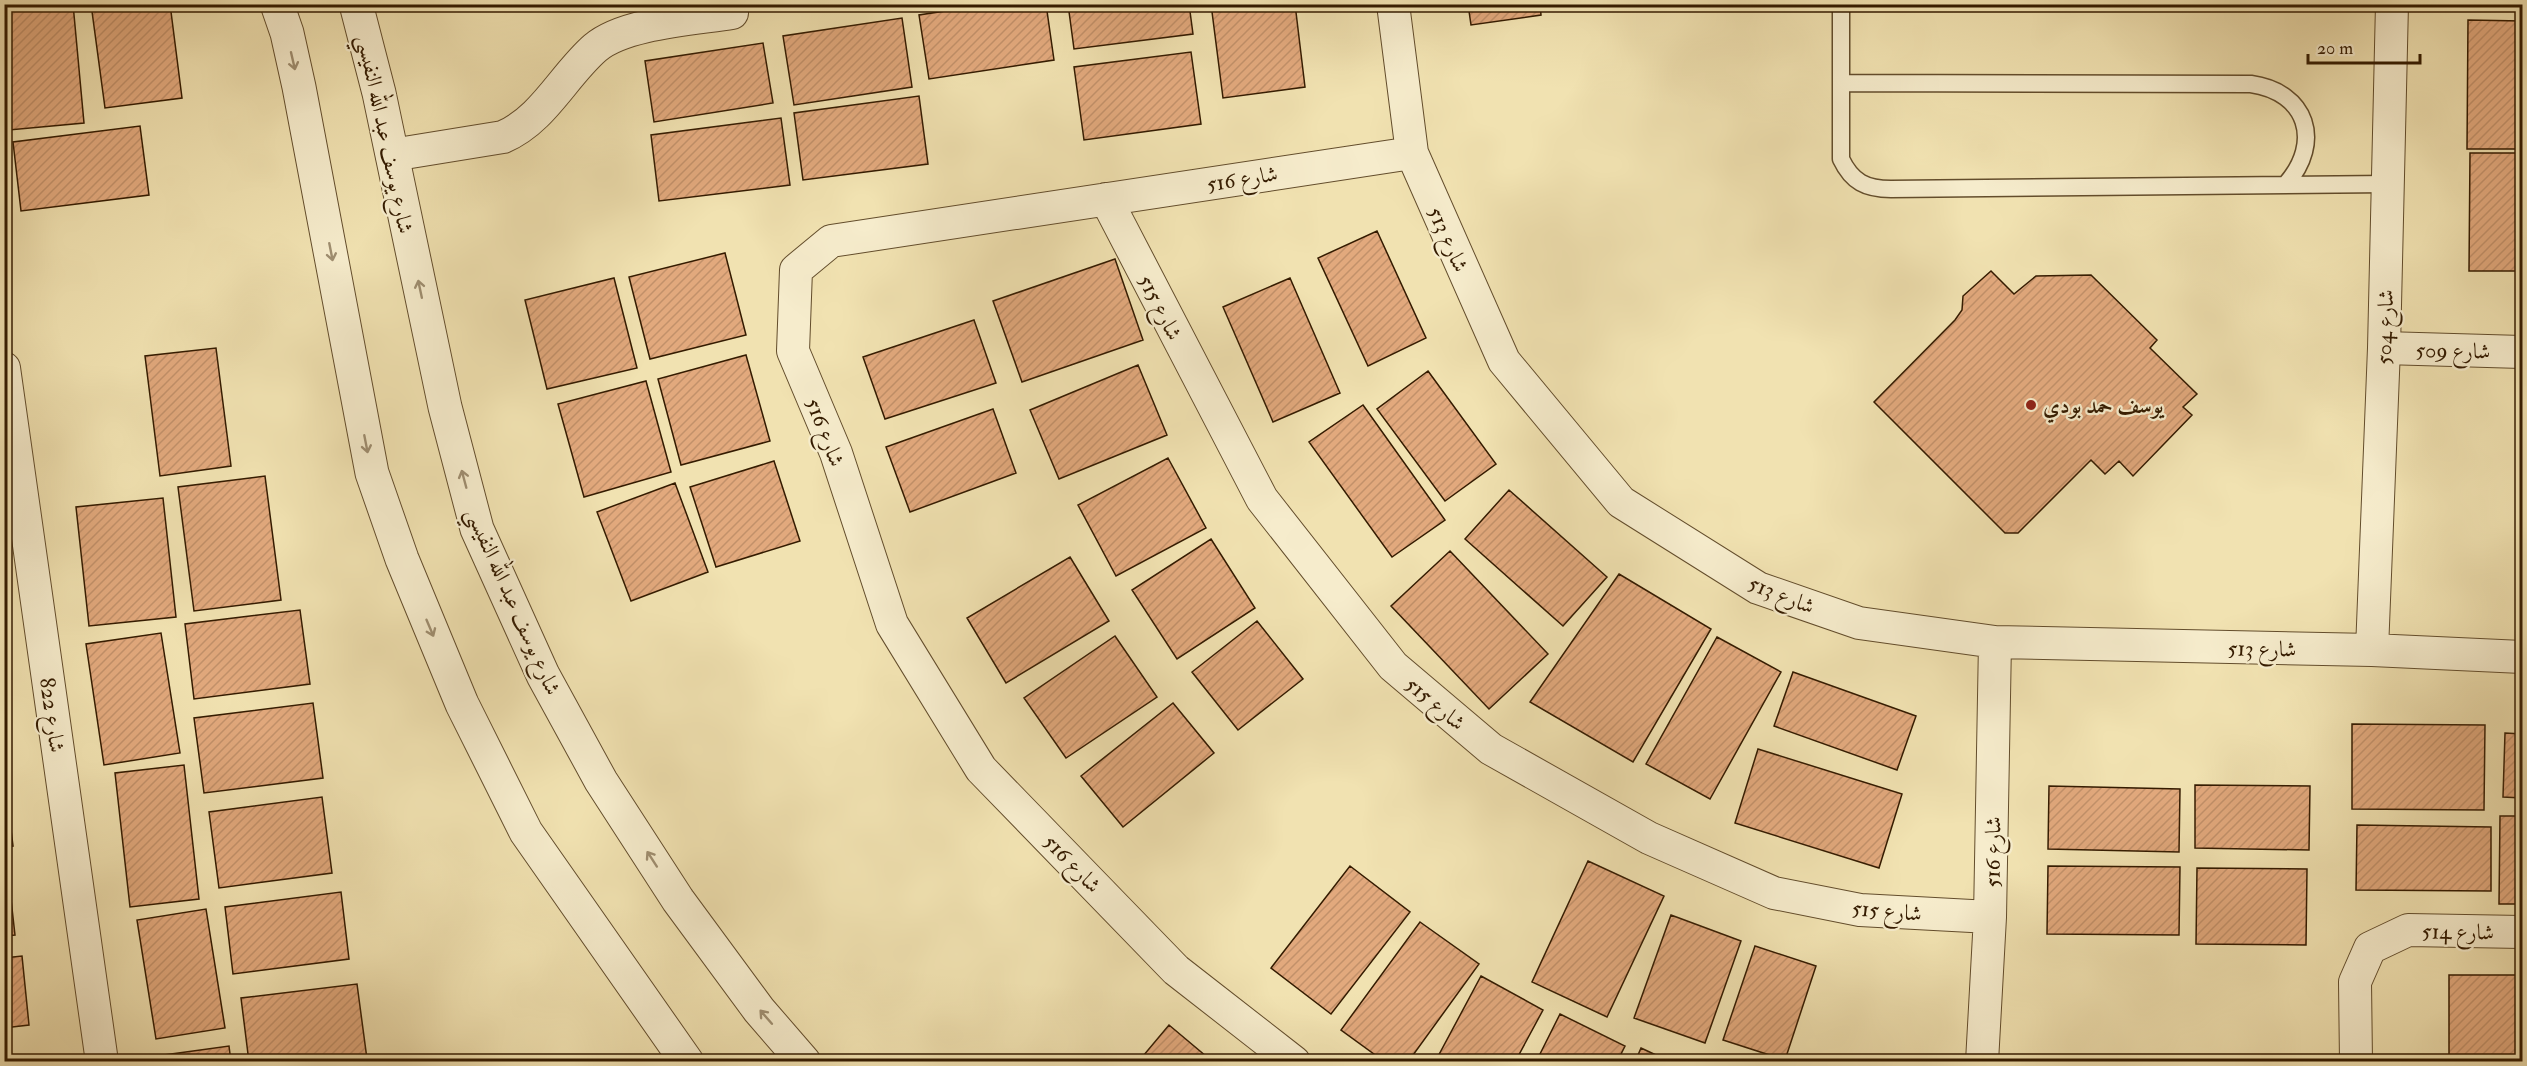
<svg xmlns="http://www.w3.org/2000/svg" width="2527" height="1066" viewBox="0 0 2527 1066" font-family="'IM FELL Double Pica',Amiri,serif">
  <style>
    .building { fill: url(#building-hatch); stroke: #341b00; stroke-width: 1.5 }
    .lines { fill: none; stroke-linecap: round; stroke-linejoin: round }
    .service-casing { stroke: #634d2c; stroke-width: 19 }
    .minor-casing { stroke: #634d2c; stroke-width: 34 }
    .tertiary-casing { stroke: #634d2c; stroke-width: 35 }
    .service { stroke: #f6eccc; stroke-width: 16 }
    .minor { stroke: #f6eccc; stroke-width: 32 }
    .tertiary { stroke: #f6eccc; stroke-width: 33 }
    .oneway { stroke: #9f8e70 }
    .poi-dot { fill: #8f2418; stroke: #f6eccc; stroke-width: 2 }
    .labels { text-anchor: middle; stroke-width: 4.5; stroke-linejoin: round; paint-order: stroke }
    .street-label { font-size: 22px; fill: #341b00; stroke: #f6eccc }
    .poi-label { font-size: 22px; font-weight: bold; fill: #341b00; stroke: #f6eccc; text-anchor: start }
  </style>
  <defs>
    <pattern id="building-hatch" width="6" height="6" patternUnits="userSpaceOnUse" patternTransform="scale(1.5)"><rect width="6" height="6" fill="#e2a97d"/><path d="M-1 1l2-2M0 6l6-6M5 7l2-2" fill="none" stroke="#c2916a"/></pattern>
  </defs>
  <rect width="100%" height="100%" fill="#f1e2b1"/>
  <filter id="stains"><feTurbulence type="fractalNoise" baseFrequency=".00333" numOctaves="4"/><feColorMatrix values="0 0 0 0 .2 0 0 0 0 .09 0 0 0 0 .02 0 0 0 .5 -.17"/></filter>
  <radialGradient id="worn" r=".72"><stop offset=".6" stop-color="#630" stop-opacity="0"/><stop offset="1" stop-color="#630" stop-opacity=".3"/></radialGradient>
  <path class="building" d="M4,4H73L84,123L9,130L4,86Z
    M91,4H170L182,98L105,108Z
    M992,4H1046L1054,60L929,79L919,15Z
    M1068,4H1189L1193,34L1074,49Z
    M1211,4H1295L1305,87L1223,98Z
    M1468,4H1540L1541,15L1471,25Z
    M2467,4H2522V11L2467,10Z
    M902,18L912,87L794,105L783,36Z
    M2468,20L2522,21V149H2467Z
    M763,43L773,103L654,122L645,61Z
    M1191,52L1201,124L1084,140L1074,67Z
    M919,96L928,164L803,180L794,113Z
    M781,118L790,185L659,201L651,135Z
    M140,126L149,195L21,211L13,142Z
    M2470,153H2522V271H2469Z
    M1377,231L1426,338L1368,366L1318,258Z
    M725,253L746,335L650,359L629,277Z
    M1115,259L1143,340L1022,382L993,301Z
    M1991,271L2014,294L2036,276L2091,275L2157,340L2150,348L2197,394L2183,407L2192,415L2133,476L2119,461L2105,474L2091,460L2018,533H2005L1874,402L1955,320L1962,310L1963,296Z
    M614,278L637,368L547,389L525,300Z
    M1290,278L1340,393L1273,422L1223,307Z
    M974,320L996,383L885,419L863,357Z
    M216,348L231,466L160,476L145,356Z
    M746,355L770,441L681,465L658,379Z
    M1138,365L1167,435L1059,479L1030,410Z
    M1428,371L1496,464L1445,501L1377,409Z
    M646,381L671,472L584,497L558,404Z
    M1363,405L1445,520L1392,557L1309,442Z
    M993,409L1016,473L910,512L886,447Z
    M1168,458L1206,528L1116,576L1078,505Z
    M774,461L800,541L716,567L690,487Z
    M265,476L281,600L194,611L178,487Z
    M675,483L708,572L631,601L597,512Z
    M1509,490L1607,577L1563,626L1465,539Z
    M163,498L176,617L89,626L76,507Z
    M1211,539L1255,608L1177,659L1132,590Z
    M1450,551L1548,654L1489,709L1391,606Z
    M1070,557L1109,621L1006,683L967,618Z
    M1619,574L1711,629L1633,762L1530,702Z
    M300,610L310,684L194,699L185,624Z
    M1257,621L1303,679L1238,730L1192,672Z
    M161,633L180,753L104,765L86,644Z
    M1115,636L1157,697L1066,758L1024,698Z
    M1717,637L1781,672L1710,799L1646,764Z
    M1793,672L1916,716L1897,770L1774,726Z
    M313,703L323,778L204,793L194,718Z
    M1173,703L1214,753L1123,827L1081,776Z
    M2352,724L2485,725L2484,810L2352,809Z
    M2505,733L2522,734V798L2503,797Z
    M1758,749L1902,794L1879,868L1735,823Z
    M184,765L199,899L130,907L115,773Z
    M4,773L13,846L4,847Z
    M2195,785L2310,786L2309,850L2195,848Z
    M2049,786L2180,789L2179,852L2048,849Z
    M322,797L332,873L219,888L209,812Z
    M2500,816H2522V904H2499Z
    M2357,825L2491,827V891L2356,890Z
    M1588,861L1664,896L1607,1017L1532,982Z
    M4,864H7L15,935L4,936Z
    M1350,866L1410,912L1331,1014L1271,968Z
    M2048,866L2180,867L2179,935L2047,934Z
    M2197,868L2307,869L2306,945L2196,944Z
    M341,892L349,959L233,974L225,907Z
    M206,909L225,1028L156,1039L137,920Z
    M1671,915L1741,941L1705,1043L1634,1018Z
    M1420,922L1479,964L1408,1062H1385L1341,1030Z
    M1755,946L1816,966L1785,1060L1723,1040Z
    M22,956L29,1025L4,1028V958Z
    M2449,975H2522V1062H2449Z
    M1481,976L1543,1010L1515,1062H1435Z
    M357,984L367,1059L350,1062H249L241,998Z
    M1560,1014L1625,1046L1617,1062H1536Z
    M1169,1025L1213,1062H1138Z
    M229,1046L231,1062H157V1056Z
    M1641,1048L1671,1062H1635Z"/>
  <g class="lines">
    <g class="service-casing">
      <path id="service" d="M1841,4V159C1852,182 1866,189 1891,189L2388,184
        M1841,83L2251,84C2307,92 2323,142 2286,184"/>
    </g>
    <g class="minor-casing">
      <path id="minor" d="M1393,4L1412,153L1504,361L1621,502L1758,588L1859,623L1995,642L2372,650L2522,657
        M392,155L503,137C543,120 563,76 595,48C624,23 695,19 732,13
        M1106,199L1262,499L1393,666L1491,749L1649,838L1774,893L1860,910L1990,917
        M2384,348L2522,352
        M4,368L102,1062
        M2372,650L2384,348L2392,4
        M1294,1062L1176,970L981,769L892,624L836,453L793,351L796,270L831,241L1412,153
        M1982,1062L1990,917L1995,642
        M2356,1062L2355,982L2370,948L2408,930L2522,932"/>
    </g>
    <g class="tertiary-casing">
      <path id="tertiary" d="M277,4L287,33L299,87L372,473L402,559L462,704L526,832L687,1062
        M356,4L379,93L445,407L477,529L543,675L601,781L678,900L759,1010L804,1062"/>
    </g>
    <use href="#service" class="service"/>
    <use href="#minor" class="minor"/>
    <use href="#tertiary" class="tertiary"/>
  </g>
  <defs><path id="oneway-shaft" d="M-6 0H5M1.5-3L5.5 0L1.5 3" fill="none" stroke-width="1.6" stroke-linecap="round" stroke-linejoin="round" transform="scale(1.5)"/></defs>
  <g class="oneway">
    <use href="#oneway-shaft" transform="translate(293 61) rotate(77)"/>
    <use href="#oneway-shaft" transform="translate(331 252) rotate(79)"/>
    <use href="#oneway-shaft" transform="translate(420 289) rotate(-102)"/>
    <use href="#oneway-shaft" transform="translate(366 444) rotate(79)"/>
    <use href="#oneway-shaft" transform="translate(464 479) rotate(-105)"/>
    <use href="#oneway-shaft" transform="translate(430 628) rotate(67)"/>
    <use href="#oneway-shaft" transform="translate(652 859) rotate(-123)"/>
    <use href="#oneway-shaft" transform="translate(766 1017) rotate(-131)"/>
  </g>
  <circle class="poi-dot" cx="2031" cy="405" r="6"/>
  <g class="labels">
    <g class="street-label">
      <text transform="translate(386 134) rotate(78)" y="8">شارع يوسف عبد الله النفيسي</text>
      <text transform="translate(1242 178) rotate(-9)" y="8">شارع 516</text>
      <text transform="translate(1449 239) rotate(66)" y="8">شارع 513</text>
      <text transform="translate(1161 307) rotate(63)" y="8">شارع 515</text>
      <text transform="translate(2384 327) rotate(-88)" y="8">شارع 504</text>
      <text transform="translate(2453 350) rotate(1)" y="8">شارع 509</text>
      <text transform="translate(826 432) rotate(69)" y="8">شارع 516</text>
      <text transform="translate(1782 594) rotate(22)" y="8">شارع 513</text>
      <text transform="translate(514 601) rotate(66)" y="8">شارع يوسف عبد الله النفيسي</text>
      <text transform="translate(2262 648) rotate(1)" y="8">شارع 513</text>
      <text transform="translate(1436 703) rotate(40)" y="8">شارع 515</text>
      <text transform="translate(53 715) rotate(82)" y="8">شارع 822</text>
      <text transform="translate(1992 852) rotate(-89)" y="8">شارع 516</text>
      <text transform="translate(1073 863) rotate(46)" y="8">شارع 516</text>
      <text transform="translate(1887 910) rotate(5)" y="8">شارع 515</text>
      <text transform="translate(2458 931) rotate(1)" y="8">شارع 514</text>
    </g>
    <g class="poi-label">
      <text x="2043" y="413">يوسف حمد بودي</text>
    </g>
  </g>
  <rect width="2527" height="1066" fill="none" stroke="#f1e2b1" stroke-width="24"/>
  <rect x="6" y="6" width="2515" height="1054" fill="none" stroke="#341b00" stroke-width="3"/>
  <rect x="12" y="12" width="2503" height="1042" fill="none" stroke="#341b00" stroke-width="1.5"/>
  <path d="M2308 54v9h112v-9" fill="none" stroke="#341b00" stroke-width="3"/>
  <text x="2317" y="54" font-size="18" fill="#341b00" stroke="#f6eccc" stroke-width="4.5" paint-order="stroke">20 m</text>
  <rect width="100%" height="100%" filter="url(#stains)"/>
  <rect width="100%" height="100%" fill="url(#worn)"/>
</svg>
